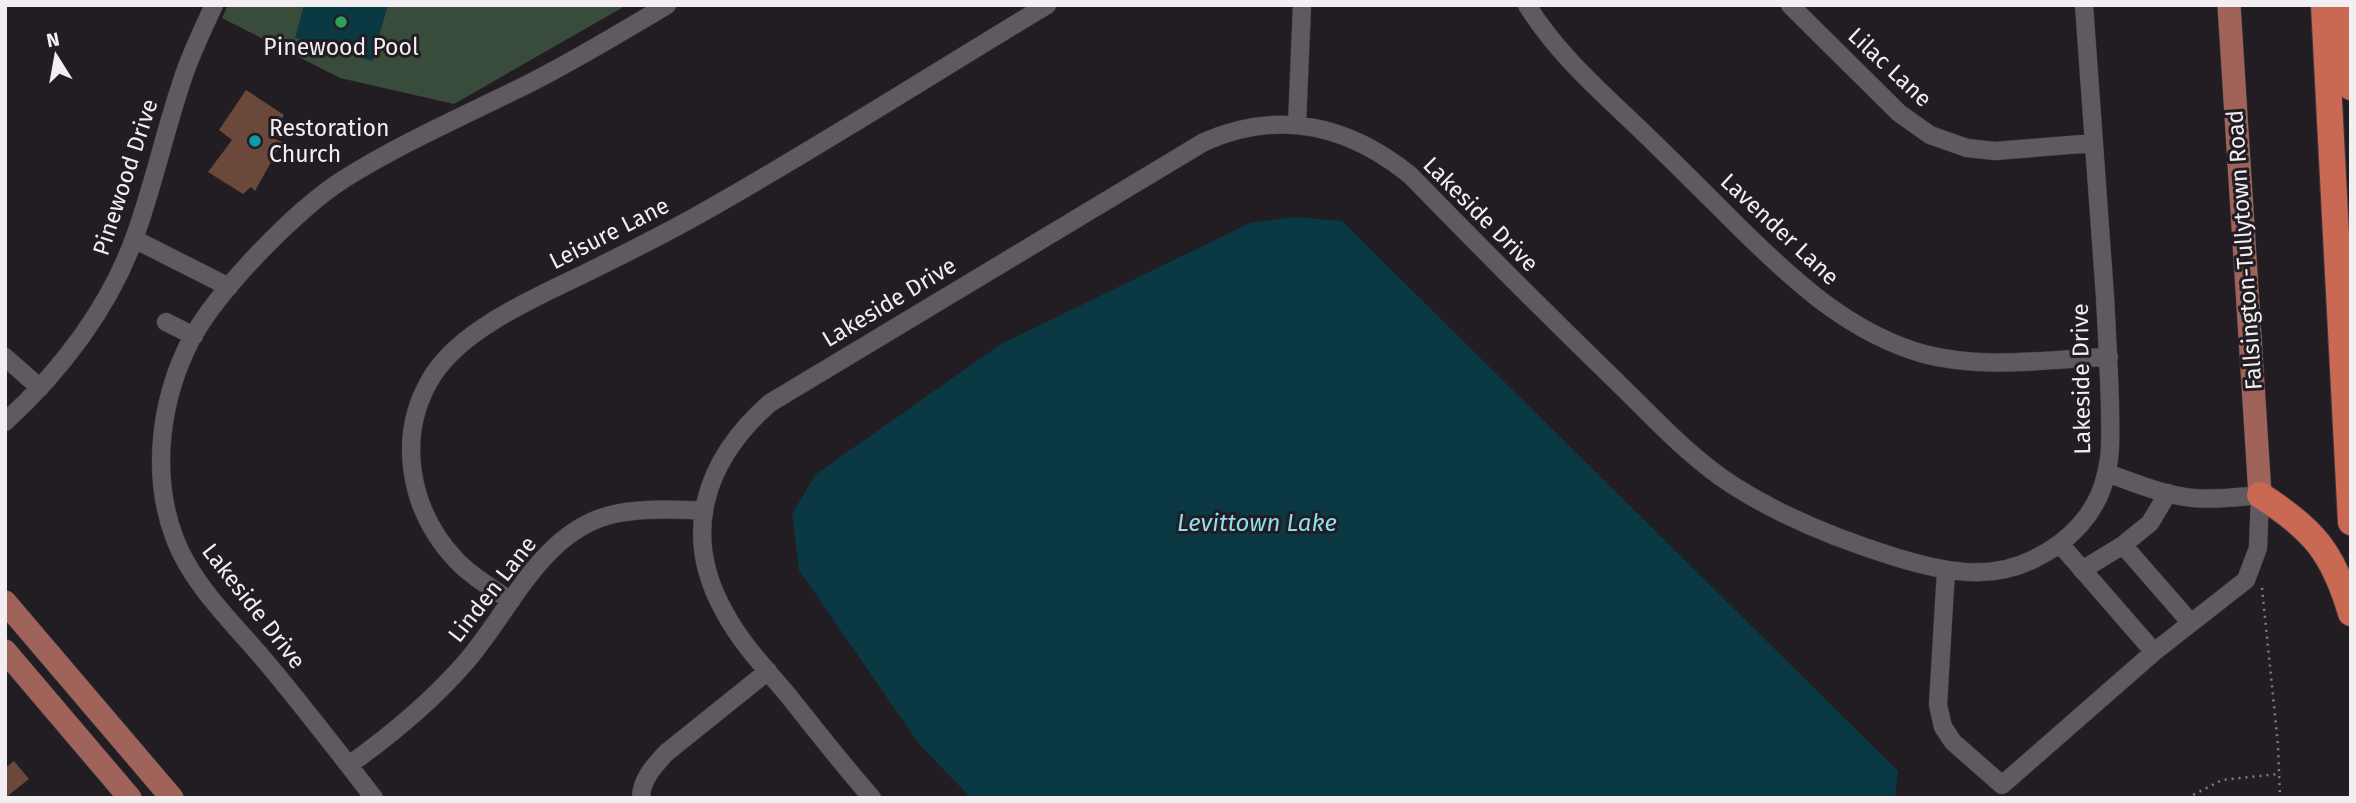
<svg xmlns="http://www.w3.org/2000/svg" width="2356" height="803" viewBox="0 0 2356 803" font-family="'Fira Sans',sans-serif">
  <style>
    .green { fill: #394c3b }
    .water { fill: #0a3943 }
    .building { fill: #6a493b }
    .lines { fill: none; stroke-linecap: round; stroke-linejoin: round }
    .minor-casing { stroke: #3f3a3f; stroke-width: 19 }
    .major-casing { stroke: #3f3a3f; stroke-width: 24 }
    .highway-casing { stroke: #3f3a3f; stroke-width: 28 }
    .path { stroke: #817c81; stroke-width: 2.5; stroke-dasharray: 2 5; stroke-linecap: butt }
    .minor { stroke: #5f5960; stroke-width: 18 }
    .major { stroke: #9f6359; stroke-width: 23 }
    .highway { stroke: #c96954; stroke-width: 26 }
    .leisure-dot { fill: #2e9e5b; stroke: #221d22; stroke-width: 2.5 }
    .culture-dot { fill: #0f9aa8; stroke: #221d22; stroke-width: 2.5 }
    .labels { text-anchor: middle; stroke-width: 6; stroke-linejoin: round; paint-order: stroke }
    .poi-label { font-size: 23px; fill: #f2eef2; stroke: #221d22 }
    .street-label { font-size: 23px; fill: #f2eef2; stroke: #221d22 }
    .water-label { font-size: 24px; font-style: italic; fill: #8fddf1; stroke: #221d22 }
  </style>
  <rect width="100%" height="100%" fill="#221d22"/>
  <path class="green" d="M228,5H627L454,104L340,78L222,18Z"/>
  <path class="water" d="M304,5H388L372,61L295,38Z
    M1294,217L1342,221L1898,771L1895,798H971L919,744L799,570L792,514L816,474L1001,344L1250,223Z"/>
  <path class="building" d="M246,90L284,115L271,137L282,142L255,191L251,187L243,194L208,172L232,140L219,130Z
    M14,761L29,779L5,798V768Z"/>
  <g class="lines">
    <g class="minor-casing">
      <path id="minor" d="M1527,5C1558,56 1606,96 1648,137C1679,167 1709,197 1739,227C1793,280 1849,333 1924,354C1985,370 2047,359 2109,357
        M1790,5L1899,113L1930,135L1967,148L1995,151L2094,143
        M1297,125L1302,5
        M134,239L229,287
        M166,322L194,336
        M5,357L40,388
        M5,422C60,372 110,307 135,236C154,184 165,130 183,78C191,53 203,29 214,5
        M2060,544L2154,652L2246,580L2258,548L2260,495C2238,497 2215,500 2193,498C2163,495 2135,483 2107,473
        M2123,545L2191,623
        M1946,570L1938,705L1943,727L1953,742L2002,785L2154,652
        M2082,570L2123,545L2150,523L2168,493
        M511,601C492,588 472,577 456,560C409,510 395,435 433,375C464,327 539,296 590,271C630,251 669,232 707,210C822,145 934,73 1047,5
        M349,765C391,735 431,702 465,663C511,611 542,527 619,513C647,508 676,509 704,511
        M374,798C337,750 300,702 261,656C231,621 192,584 175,539C152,480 159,409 185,352C208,299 295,210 344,179C403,142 468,114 530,83C577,59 622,32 667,5
        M641,798C641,780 654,766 666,753L768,671
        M872,798C842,764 815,729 787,694C765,668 741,643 725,613C680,534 705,460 770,403L1204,142C1278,109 1348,125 1410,175C1478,245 1547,314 1617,382C1654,418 1690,458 1734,486C1783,517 1840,540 1895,557C1941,571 1989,582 2034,559C2069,542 2098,513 2106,474C2112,452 2110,429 2110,406C2109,370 2107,334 2105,297C2098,200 2091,103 2084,5"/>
    </g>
    <g class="major-casing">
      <path id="major" d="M2229,5L2260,495
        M5,602L172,798
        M5,651L130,798"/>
    </g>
    <g class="highway-casing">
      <path id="highway" d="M2324,5L2351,522
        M2347,5L2351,87
        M2260,495C2313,529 2333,552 2351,613"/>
    </g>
    <path class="path" d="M2262,588L2278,745L2280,798
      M2187,798L2222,780L2279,774"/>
    <use href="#minor" class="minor"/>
    <use href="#major" class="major"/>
    <use href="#highway" class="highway"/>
  </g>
  <circle class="leisure-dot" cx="341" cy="22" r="7"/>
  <circle class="culture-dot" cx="255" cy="141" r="7"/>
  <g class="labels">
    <g class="poi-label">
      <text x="341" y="55">Pinewood Pool</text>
      <text x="269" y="136" text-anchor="start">Restoration<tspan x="269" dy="26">Church</tspan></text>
    </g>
    <g class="street-label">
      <text transform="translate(1890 67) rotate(43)" y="8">Lilac Lane</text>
      <text transform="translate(125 177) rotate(-72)" y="8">Pinewood Drive</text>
      <text transform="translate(1481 214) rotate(45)" y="8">Lakeside Drive</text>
      <text transform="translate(1780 229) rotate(43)" y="8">Lavender Lane</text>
      <text transform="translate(609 233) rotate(-27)" y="8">Leisure Lane</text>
      <text transform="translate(2244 250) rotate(-94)" y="8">Fallsington-Tullytown Road</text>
      <text transform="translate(889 302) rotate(-31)" y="8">Lakeside Drive</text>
      <text transform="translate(2081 379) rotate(-91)" y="8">Lakeside Drive</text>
      <text transform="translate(492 589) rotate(-52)" y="8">Linden Lane</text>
      <text transform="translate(254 606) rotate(52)" y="8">Lakeside Drive</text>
    </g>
    <g class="water-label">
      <text x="1257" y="531">Levittown Lake</text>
    </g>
  </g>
  <rect width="2356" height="803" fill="none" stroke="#f2eef2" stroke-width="14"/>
  <g transform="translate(56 56) rotate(349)" stroke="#221d22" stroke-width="5" paint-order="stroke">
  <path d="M0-5L12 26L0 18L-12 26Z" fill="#f2eef2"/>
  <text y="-10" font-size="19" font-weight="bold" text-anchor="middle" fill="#f2eef2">N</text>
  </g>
</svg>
